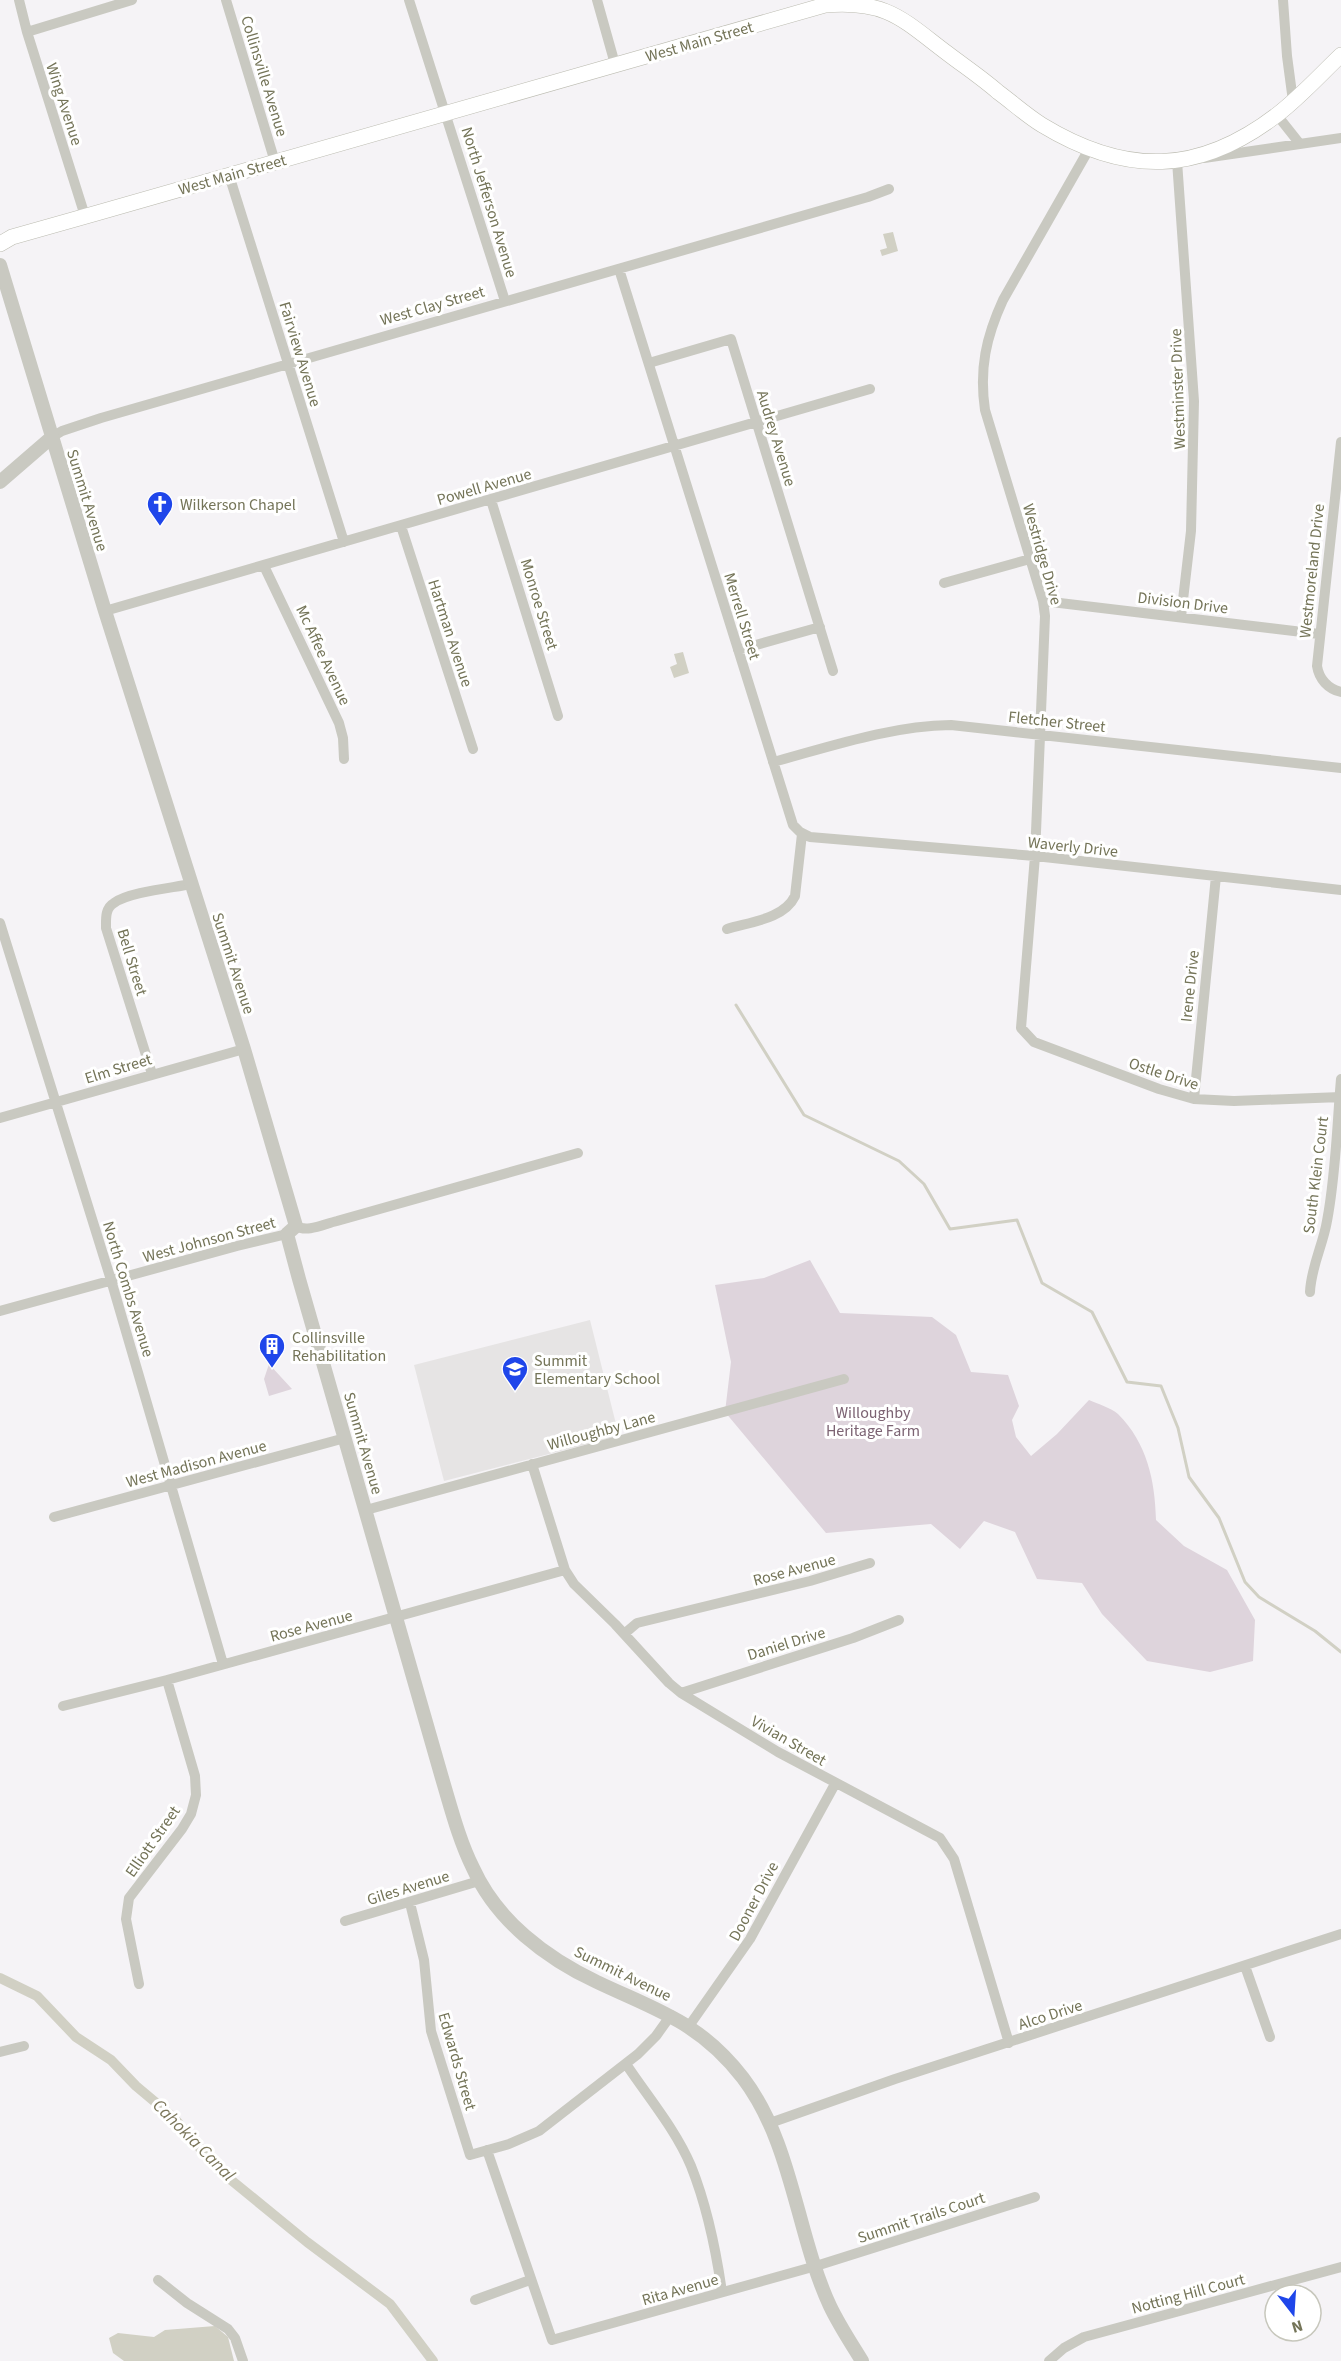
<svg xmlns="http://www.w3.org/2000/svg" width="1341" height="2361" viewBox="0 0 1341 2361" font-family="'Source Sans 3',sans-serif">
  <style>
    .built { fill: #e6e4e4 }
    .green { fill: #ded4dc }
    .water { fill: #d1d0c4 }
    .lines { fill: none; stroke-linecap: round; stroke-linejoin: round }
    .stream { stroke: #d1d0c4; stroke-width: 3 }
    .canal { stroke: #d1d0c4; stroke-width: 10 }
    .secondary-casing { stroke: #bcbcb1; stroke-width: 16 }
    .minor { stroke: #c9c9c1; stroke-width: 10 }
    .tertiary { stroke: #c9c9c1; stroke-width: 14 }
    .secondary { stroke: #fff; stroke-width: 15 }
    .labels { text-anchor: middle; stroke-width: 6; stroke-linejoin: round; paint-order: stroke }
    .street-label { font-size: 16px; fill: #747458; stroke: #fff }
    .poi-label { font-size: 16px; fill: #747458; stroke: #fff; text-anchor: start }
    .park-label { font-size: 16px; fill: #7c6373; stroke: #fff }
    .water-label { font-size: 18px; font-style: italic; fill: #7b765a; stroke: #fff }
  </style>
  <rect width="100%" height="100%" fill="#f5f3f6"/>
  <path class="built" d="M590,1320L619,1436L444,1481L414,1365Z"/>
  <path class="green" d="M810,1260L840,1313L932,1317L956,1335L971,1372L1008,1375L1019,1406L1012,1420L1016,1437L1031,1456L1057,1434L1089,1400C1098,1404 1111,1408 1118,1414C1147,1443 1155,1480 1156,1520L1184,1546L1227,1570L1255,1620L1253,1661L1210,1672L1147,1661L1102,1614L1082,1583L1037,1579L1015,1532L984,1521L960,1549L931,1524L826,1533L725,1412L731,1362L715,1285L764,1278Z
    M269,1364L292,1389L269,1396L264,1379Z"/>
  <path class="water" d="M893,232L898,251L882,256L880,250L887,248L883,234Z
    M683,652L689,673L674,678L670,667L677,664L674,654Z
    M215,2326L228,2337L234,2361H124L113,2353L109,2338L118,2333L154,2337L165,2330Z"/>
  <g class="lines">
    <path class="stream" d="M736,1005L804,1115L899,1161L924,1184L950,1229L1017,1220L1042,1283L1092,1312L1127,1382L1161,1386L1178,1428L1189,1477L1219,1518L1245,1582L1259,1597L1315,1631L1341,1652"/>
    <path class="canal" d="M0,1978L37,1996L76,2037L111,2060L136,2086L173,2117L220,2171L307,2242L390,2304L433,2361"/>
    <g class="secondary-casing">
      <path id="secondary" d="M0,244L12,237L97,213L825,5C887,0 902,19 947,53C964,66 982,78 998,92C1013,103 1026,115 1042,125C1126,176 1199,175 1278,114C1300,97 1320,75 1341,55"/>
    </g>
    <path class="minor" d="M19,0L27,32L85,216
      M226,0L275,162
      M409,0L505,301
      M597,0L615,64
      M1283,0L1287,56L1293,101
      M27,32L132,0
      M1277,115L1300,144
      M1089,149L1003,300C986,337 979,369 985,410L1043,601L1045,616L1035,856L1021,1028L1034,1042L1159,1089L1194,1099L1234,1101L1341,1097
      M1204,158L1341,138
      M1177,161L1194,401L1191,531L1181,617
      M229,175L344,542
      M619,269L793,825L800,832L810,837L1035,856L1341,890
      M649,363L731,339L833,671
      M52,437L62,431L101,418L868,197L889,189
      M1341,442L1317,666C1319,679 1328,689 1341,692
      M491,500L558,716
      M401,526L473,749
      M264,566L339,723L343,738L344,759
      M944,583L1030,559
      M1043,601L1319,634
      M105,611L870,389
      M738,650L820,627
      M773,762C832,746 890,726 951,725L1341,768
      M0,923L111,1280L223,1664
      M727,929C750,922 784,919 795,896L802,834
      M152,1074L106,928C106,919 105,908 114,903C129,892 172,888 191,884
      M1194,1099L1216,876
      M0,1118L244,1049
      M296,1226C307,1233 324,1224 337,1221L578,1153
      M1310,1292C1311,1267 1323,1245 1327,1221C1336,1174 1337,1125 1341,1079
      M0,1311L237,1246L287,1234
      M532,1464L565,1570L574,1584L615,1624L669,1683L681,1693L778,1752L940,1838L954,1859L1009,2043
      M366,1510L844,1379
      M54,1517L345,1438
      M624,1634L637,1623L810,1581L870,1563
      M681,1693L853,1638L899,1620
      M63,1706L167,1680L565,1570
      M410,1903L424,1960L431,2031L470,2155L509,2144L539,2131L638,2054L656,2036L671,2015
      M345,1921L479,1881
      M1245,1966L1270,2037
      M139,1984L126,1919L129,1898L182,1829L191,1814L196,1795L195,1776L167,1680
      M689,2026L750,1939L835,1784
      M0,2052L24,2046
      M626,2064C648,2097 676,2130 691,2166C707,2206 716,2250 722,2292
      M770,2123L895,2079L1341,1934
      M487,2150L552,2340L816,2266L1035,2197
      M158,2280L187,2303L228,2329L235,2338L243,2361
      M475,2300L530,2280
      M1049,2361L1064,2348L1084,2337L1341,2267"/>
    <path class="tertiary" d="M0,265L105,611L244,1049L296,1226L287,1234L299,1279L442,1778C451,1808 459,1840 473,1868C497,1921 546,1958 597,1982C658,2011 700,2022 743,2078C793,2144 796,2233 830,2306C839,2325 851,2343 862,2361
      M0,482L52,437"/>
    <use href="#secondary" class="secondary"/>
  </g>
  <defs>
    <g id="church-pin" transform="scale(1.35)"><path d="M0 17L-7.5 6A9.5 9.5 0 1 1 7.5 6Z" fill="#1f46ea" stroke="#fff"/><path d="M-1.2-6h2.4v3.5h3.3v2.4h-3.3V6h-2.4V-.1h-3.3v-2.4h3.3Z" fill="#fff"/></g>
    <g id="building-pin" transform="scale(1.35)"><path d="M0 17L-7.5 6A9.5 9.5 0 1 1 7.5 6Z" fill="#1f46ea" stroke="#fff"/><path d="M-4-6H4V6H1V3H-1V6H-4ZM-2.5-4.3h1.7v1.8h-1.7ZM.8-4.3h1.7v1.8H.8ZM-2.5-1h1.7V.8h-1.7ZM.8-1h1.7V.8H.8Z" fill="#fff"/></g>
    <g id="school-pin" transform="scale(1.35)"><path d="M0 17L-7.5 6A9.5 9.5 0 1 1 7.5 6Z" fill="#1f46ea" stroke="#fff"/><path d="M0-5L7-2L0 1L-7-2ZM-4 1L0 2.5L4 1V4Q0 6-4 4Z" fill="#fff"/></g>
  </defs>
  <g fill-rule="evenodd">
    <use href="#church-pin" x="160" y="504"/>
    <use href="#building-pin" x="272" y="1346"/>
    <use href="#school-pin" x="515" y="1369"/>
  </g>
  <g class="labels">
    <g class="street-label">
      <text transform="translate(699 41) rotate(-16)" y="6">West Main Street</text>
      <text transform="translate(265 76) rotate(73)" y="6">Collinsville Avenue</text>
      <text transform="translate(65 104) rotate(72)" y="6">Wing Avenue</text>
      <text transform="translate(232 174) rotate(-16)" y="6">West Main Street</text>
      <text transform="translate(490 202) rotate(73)" y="6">North Jefferson Avenue</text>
      <text transform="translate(432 305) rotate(-16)" y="6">West Clay Street</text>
      <text transform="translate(301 354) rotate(73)" y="6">Fairview Avenue</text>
      <text transform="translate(1177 389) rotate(-92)" y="6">Westminster Drive</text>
      <text transform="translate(777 438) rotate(73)" y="6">Audrey Avenue</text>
      <text transform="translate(484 486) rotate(-16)" y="6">Powell Avenue</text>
      <text transform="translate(88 500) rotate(73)" y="6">Summit Avenue</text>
      <text transform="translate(1043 554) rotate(74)" y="6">Westridge Drive</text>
      <text transform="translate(1311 571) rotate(-84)" y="6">Westmoreland Drive</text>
      <text transform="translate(1183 602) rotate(7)" y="6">Division Drive</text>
      <text transform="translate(540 604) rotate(73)" y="6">Monroe Street</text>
      <text transform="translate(743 616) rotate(73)" y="6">Merrell Street</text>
      <text transform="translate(451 633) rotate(72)" y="6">Hartman Avenue</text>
      <text transform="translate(324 655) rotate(65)" y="6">Mc Affee Avenue</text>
      <text transform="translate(1057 721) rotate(6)" y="6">Fletcher Street</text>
      <text transform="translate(1073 846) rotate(6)" y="6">Waverly Drive</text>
      <text transform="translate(133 962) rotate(73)" y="6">Bell Street</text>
      <text transform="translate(234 963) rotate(72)" y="6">Summit Avenue</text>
      <text transform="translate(1189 986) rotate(-84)" y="6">Irene Drive</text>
      <text transform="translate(118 1068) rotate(-17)" y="6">Elm Street</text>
      <text transform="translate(1164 1073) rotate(18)" y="6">Ostle Drive</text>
      <text transform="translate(1315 1175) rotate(-83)" y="6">South Klein Court</text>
      <text transform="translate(209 1239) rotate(-15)" y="6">West Johnson Street</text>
      <text transform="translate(129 1289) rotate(73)" y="6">North Combs Avenue</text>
      <text transform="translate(601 1430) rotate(-15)" y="6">Willoughby Lane</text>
      <text transform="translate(364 1443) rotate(74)" y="6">Summit Avenue</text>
      <text transform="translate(196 1463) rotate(-15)" y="6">West Madison Avenue</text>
      <text transform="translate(794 1569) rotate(-15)" y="6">Rose Avenue</text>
      <text transform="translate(311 1625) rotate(-15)" y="6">Rose Avenue</text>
      <text transform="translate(786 1643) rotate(-17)" y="6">Daniel Drive</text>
      <text transform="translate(789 1740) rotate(30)" y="6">Vivian Street</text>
      <text transform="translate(152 1841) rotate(-55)" y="6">Elliott Street</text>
      <text transform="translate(408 1887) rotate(-17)" y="6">Giles Avenue</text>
      <text transform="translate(753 1901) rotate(-62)" y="6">Dooner Drive</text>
      <text transform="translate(623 1973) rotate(26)" y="6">Summit Avenue</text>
      <text transform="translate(1050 2014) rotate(-18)" y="6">Alco Drive</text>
      <text transform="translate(458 2061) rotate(74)" y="6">Edwards Street</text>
      <text transform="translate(921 2217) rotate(-18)" y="6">Summit Trails Court</text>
      <text transform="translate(680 2289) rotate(-16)" y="6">Rita Avenue</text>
      <text transform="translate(1188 2293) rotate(-15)" y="6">Notting Hill Court</text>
    </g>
    <g class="poi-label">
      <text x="180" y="510">Wilkerson Chapel</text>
      <text x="292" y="1343">Collinsville<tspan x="292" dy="18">Rehabilitation</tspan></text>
      <text x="534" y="1366">Summit<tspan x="534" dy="18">Elementary School</tspan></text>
    </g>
    <g class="park-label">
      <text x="873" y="1418">Willoughby<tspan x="873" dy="18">Heritage Farm</tspan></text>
    </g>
    <g class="water-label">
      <text transform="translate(194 2140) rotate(45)" y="6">Cahokia Canal</text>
    </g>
  </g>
  <g transform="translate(1293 2313) rotate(163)"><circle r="28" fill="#ffffff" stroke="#c7c7bc" stroke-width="1.5"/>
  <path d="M0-4.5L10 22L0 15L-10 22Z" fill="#1f46ea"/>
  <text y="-9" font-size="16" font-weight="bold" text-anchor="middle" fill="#747458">N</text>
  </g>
</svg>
